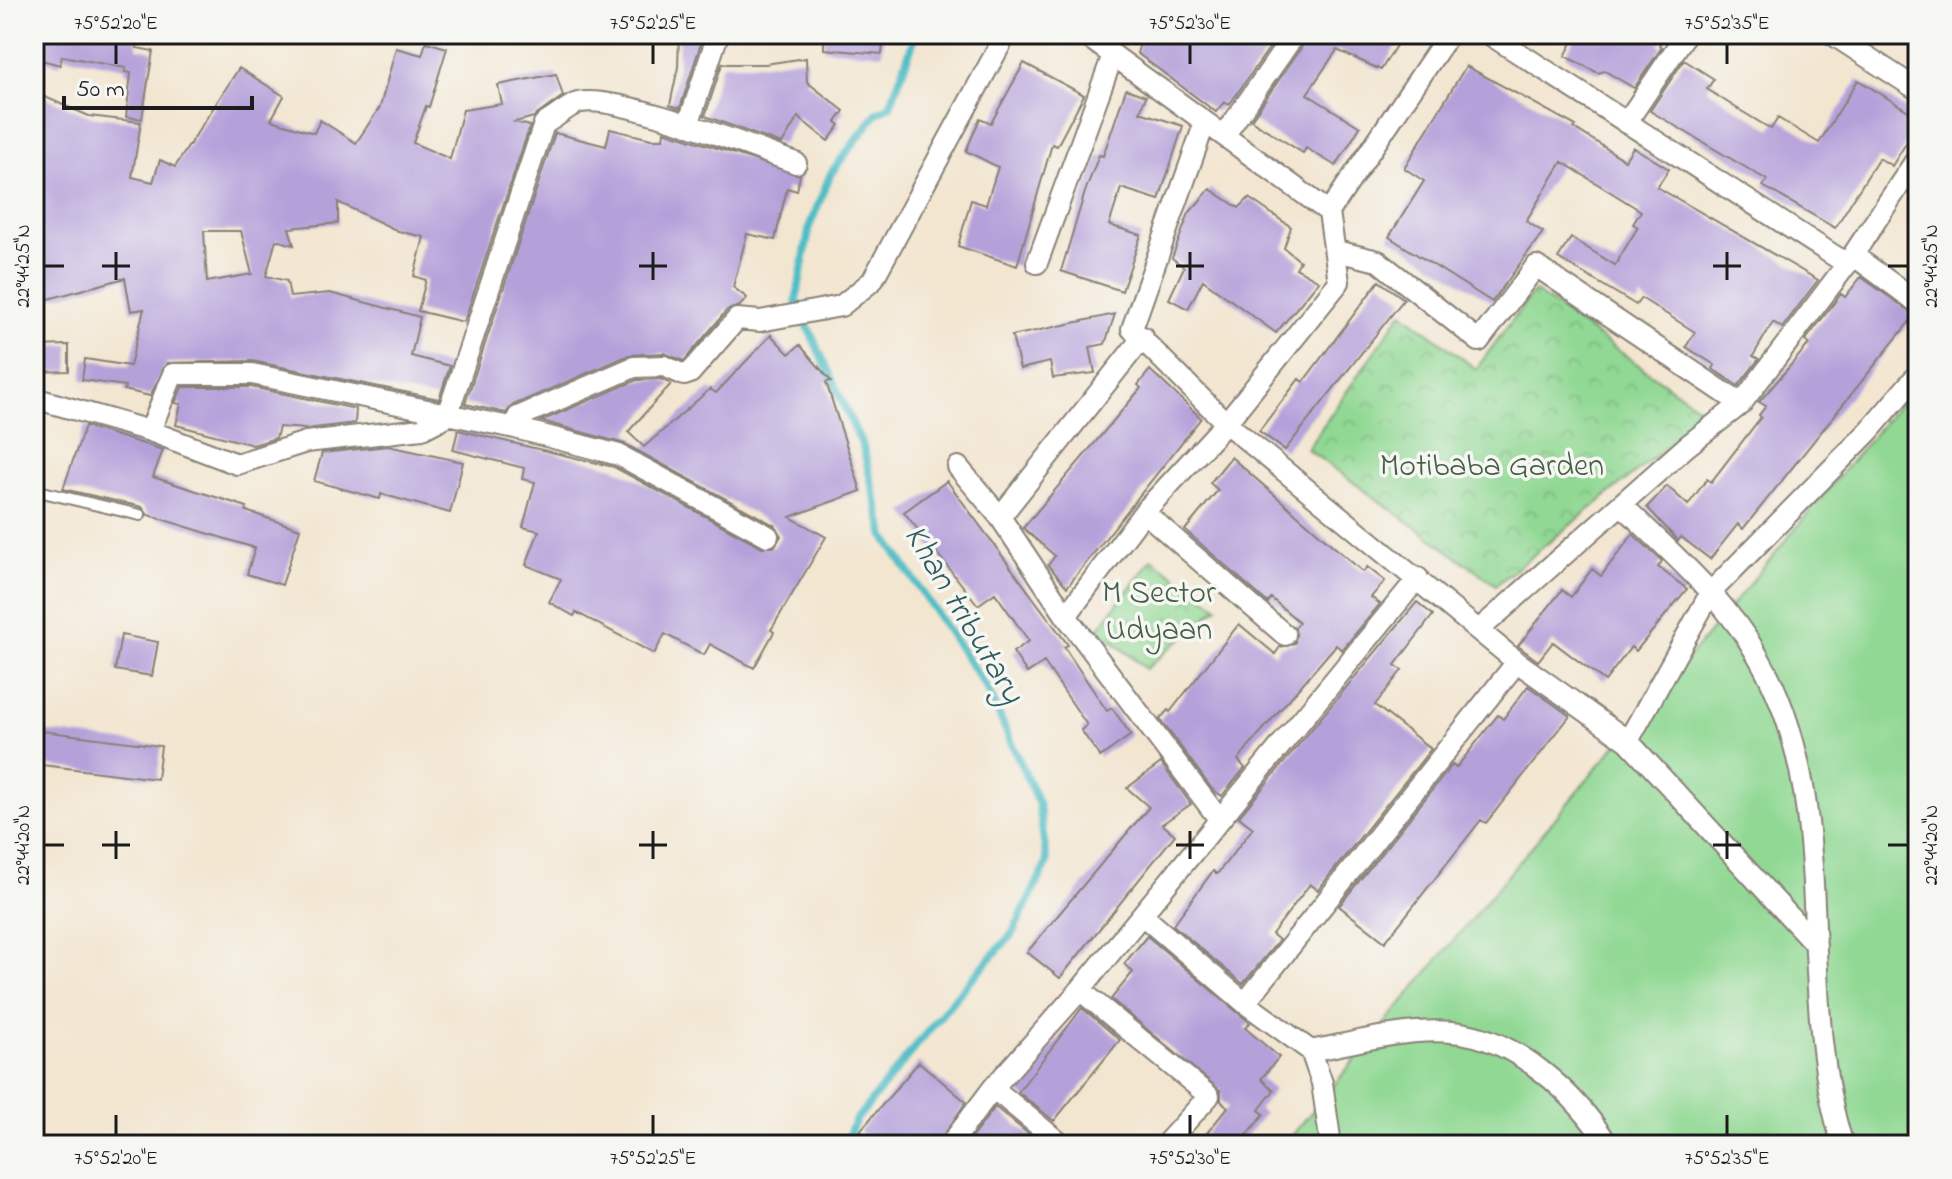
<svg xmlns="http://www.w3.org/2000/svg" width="1952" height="1179" viewBox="0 0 1952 1179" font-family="'Indie Flower',sans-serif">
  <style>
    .green { fill: #90d893; stroke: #567a58; stroke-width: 2 }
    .park { fill: url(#park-crowns); stroke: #567a58; stroke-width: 2 }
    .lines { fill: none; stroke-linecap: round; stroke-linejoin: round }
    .stream { stroke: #4fbdc6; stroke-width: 8 }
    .building { fill: #b5a1da; fill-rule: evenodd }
    .lane-casing { stroke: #888176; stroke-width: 14 }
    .street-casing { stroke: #888176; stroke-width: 24 }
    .lane { stroke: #fff; stroke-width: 10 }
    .street { stroke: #fff; stroke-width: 20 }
    .ticks { fill: none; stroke: #1c1c1c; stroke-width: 3 }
    .labels { text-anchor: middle; stroke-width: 7; stroke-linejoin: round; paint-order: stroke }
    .park-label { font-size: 32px; fill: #455e46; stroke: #f6f6f2 }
    .water-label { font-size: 34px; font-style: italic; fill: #305c60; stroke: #f6f6f2 }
    .neatline { fill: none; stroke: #1c1c1c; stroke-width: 3 }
    .ticks-label { font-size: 20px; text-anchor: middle; fill: #1c1c1c }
  </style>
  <defs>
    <pattern id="park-crowns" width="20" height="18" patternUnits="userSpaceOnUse" patternTransform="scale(2)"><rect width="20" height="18" fill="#90d893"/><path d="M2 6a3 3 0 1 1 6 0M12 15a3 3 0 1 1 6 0" fill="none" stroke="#7cb97e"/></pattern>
  </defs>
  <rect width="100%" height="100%" fill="#f6f6f2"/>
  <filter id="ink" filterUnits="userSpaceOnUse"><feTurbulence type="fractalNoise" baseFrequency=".0125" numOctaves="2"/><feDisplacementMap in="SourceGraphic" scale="16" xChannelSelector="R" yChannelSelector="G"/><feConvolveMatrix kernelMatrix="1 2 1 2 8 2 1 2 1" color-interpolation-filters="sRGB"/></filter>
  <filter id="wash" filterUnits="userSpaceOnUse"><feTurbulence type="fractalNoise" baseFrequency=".006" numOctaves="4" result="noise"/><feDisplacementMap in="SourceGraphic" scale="32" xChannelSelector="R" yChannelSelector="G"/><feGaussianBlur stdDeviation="1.8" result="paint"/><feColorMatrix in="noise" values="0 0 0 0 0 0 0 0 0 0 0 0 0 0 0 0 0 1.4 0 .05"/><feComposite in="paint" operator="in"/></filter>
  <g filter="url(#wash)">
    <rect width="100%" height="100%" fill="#f3e6d1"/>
    <path class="green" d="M1918,381V1145H1284Z"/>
    <path class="park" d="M1534,291L1708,414L1496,585L1307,449L1402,312L1476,369Z
      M1152,559L1218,607L1146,669L1098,629Z"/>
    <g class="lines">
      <path class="stream" d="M844,1145L855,1121L954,999L1012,934L1047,863L1039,805L988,690L885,537L863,447L796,301L810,225L831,173L877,113L890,106L916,34"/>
    </g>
    <g id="blocks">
      <path class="building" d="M34,34H137V48L153,51L142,119L126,117L131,73L125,72L126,68L62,56L60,65L34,58Z
        M679,34H704L680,108L670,105L678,67Z
        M824,34H884L882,54L824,49Z
        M1143,34H1259L1272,44L1229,105L1224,102L1216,112L1137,53Z
        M1302,34H1403L1381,70L1337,50L1307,94L1360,127L1336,166L1306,148L1303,153L1251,120L1301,48L1306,36Z
        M1577,34H1666L1659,45L1662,47L1634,88L1605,71L1598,73L1565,56Z
        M426,42L447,48L429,107L426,106L413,143L450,159L463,110L502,104L498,85L556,74L563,96L534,117L515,122L530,126L464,322L418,311L426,280L414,276L424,237L398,231L338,202V223L289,228L294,245L276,240L266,276L287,281L290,297L330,293L420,317L411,356L450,366L439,399L252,361L167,363L150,396L124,390L125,386L82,380L85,359L130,366L144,309L131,311L125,278L34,303V116L45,97L89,116L141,122L132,177L153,182L160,160L175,167L239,68L284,96L271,120L314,133L320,120L356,143L380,107L396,48L422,55ZM204,231H241L252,274L207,282Z
        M806,58L807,82L844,111L836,122L840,125L828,141L798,117L782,144L705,116L722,64H765Z
        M1684,60L1714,79L1707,89L1733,106L1771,129L1778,118L1819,143L1858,80L1918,117V124L1892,166L1879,158L1835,228L1763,186L1767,180L1650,111Z
        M1024,63L1084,95L1057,146L1052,144L1017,266L958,246L971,200L986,205L998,167L966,151L980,118L991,123Z
        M1466,66L1576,126L1574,128L1625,160L1633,147L1669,169L1657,187L1818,280L1782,328L1773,322L1753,356L1759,359L1738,386L1713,369L1715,365L1686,347L1695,332L1641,298L1636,305L1558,258L1571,238L1615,265L1638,227L1633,224L1641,211L1562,162L1526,221L1543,232L1492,302L1389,237L1424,181L1404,168Z
        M1126,89L1146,96L1140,112L1183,126L1159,200L1121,188L1109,225L1141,235L1122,291L1061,271L1085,192L1099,155L1103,156Z
        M610,129L651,139H663L664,131L800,175L797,191L787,188L775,240L747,234L733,287L747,298L740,306L727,310L684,361L664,353L629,355L513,405L506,413L465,404L555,133L606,146Z
        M1210,189L1239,208L1249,198L1291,227L1284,248L1300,261L1296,268L1319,281L1276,333L1203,280L1188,309L1169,299L1184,267L1172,258L1189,213Z
        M1861,277L1915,315L1743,529L1738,524L1710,559L1681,537L1678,541L1647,507L1667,486L1688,505L1707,479L1711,482L1761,417L1759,415L1766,406L1759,402L1809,344L1805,341L1841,294L1845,297Z
        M1379,281L1404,299L1285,450L1259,431L1299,379L1303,382Z
        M1115,314L1105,344L1090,347L1095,373L1053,378L1050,362L1020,369L1012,336Z
        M771,335L789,354L800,345L831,381L826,382L861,491L790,517L826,537L771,630L774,632L754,668L710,644L704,655L665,634L654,654L576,612L574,616L549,602L561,579L526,565L539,531L523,527L535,482L522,479L524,468L453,450L458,430L614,467L762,547H774L781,536L774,525L625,444L541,421L637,380L661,379L671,384L628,432L644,447L710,389L716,393Z
        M69,345V371L34,372V346Z
        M1150,370L1201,418L1067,587L1048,565L1055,556L1023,528L1141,388L1138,385Z
        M182,387H251L356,409L355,423L306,429L279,427L276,438L253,445L176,425L181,404L175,403Z
        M85,426L163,450L153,477L247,507L246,511L300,529L282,585L247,574L255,548L148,515L142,507L63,489Z
        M388,446L463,462L450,513L381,494L380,499L314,481L322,453Z
        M1231,457L1363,572L1367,567L1385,581L1371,597L1380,604L1342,650L1336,645L1249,746L1238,760L1245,768L1222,796L1212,789L1160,719L1168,710L1170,712L1239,624L1275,654L1280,647L1295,643V628L1299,622L1271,598L1268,603L1185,530L1218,490L1210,483Z
        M947,481L1068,645L1064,647L1107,711L1112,708L1131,735L1100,757L1081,730L1087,725L1044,662L1027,673L1013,652L1029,641L995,593L978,605L904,512Z
        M1633,534L1662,561L1658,567L1687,589L1636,651L1631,647L1605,681L1553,642L1538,661L1518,646L1562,590L1571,597L1592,569L1601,576Z
        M1417,602L1433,615L1395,665L1402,670L1375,705L1431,749L1318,890L1310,884L1272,934L1279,940L1243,984L1173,925L1213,871L1217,874L1253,828L1239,817L1242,813Z
        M121,635L158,642L152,676L115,670Z
        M1528,686L1570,716L1486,823L1481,820L1385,942L1339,906L1452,765L1456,768L1498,715L1503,719Z
        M34,730L161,746L157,779L34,764Z
        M1161,763L1191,804L1162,824L1175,835L1060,978L1027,952L1149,807L1127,788Z
        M1147,936L1250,1023L1245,1028L1279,1057L1261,1079L1274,1090L1259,1110L1264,1114L1239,1145H1197L1228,1107L1221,1101V1091L1111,999L1133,972L1124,964Z
        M1082,1008L1120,1040L1054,1121L1018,1092Z
        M919,1062L966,1102L937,1145H877L860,1131Z
        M995,1107L1037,1141L1034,1145H966Z"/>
    </g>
  </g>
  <g filter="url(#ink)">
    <use href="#blocks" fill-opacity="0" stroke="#888176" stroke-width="2"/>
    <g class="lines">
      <g class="lane-casing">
        <path id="lane" d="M34,490L140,515"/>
      </g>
      <g class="street-casing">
        <path id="street" d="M1489,34L1847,264
          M1832,34L1918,90
          M1205,122L1132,329L1226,423L1517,662L1628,741L1816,945
          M1626,123L1686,34
          M688,125L718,34
          M1224,136L1290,41L1281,34
          M1329,212L1449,34
          M1336,251L1378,261L1479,341L1536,266L1741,404
          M1853,255L1918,303
          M1037,263L1113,55
          M34,398L150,431L237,464L306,442L422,429L447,416L544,124C555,118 565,109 575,104C606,89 759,150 796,163
          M515,428L518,417L634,367L664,366L684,375L690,373L737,319L760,321L841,306L872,281L1006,34
          M150,431L173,374H252L515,428L619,455L768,536
          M958,467L1000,517L1066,616L1219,819
          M1622,505C1670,552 1725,598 1759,658C1844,806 1792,988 1843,1145
          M1144,512L1285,635
          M1000,517L1143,337
          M1066,616L1144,512L1226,423L1339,282L1329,212L1084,34
          M1480,629L1687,446L1741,404L1847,264L1918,157
          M1628,741L1711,592L1869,431L1918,374
          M1142,915L1245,1003L1311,1051L1322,1083L1331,1145
          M1080,990L1209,1096L1165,1145
          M1245,1003L1517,662
          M1311,1051C1357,1042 1405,1028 1452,1032C1515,1037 1576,1094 1608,1145
          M993,1088L1062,1145
          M950,1145L993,1088L1080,990L1418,578"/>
      </g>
      <use href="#lane" class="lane"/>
      <use href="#street" class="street"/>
    </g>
  </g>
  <path class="ticks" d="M116,44V64M653,44V64M1190,44V64M1727,44V64M116,252V280M653,252V280M1190,252V280M1727,252V280M44,266H64M102,266H130M639,266H667M1176,266H1204M1713,266H1741M1888,266H1908M116,831V859M653,831V859M1190,831V859M1727,831V859M44,845H64M102,845H130M639,845H667M1176,845H1204M1713,845H1741M1888,845H1908M116,1115V1135M653,1115V1135M1190,1115V1135M1727,1115V1135"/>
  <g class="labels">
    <g class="park-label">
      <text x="1492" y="475">Motibaba Garden</text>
      <text x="1159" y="602">M Sector<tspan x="1159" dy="37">Udyaan</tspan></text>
    </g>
    <g class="water-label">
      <text transform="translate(966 613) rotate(59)" y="12">Khan tributary</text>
    </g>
  </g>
  <rect width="1952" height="1179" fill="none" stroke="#f6f6f2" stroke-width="88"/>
  <path d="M64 96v12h188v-12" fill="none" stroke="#1c1c1c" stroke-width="4"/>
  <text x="76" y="96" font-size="24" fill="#1c1c1c" stroke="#f6f6f2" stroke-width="6" paint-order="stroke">50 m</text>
  <rect x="44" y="44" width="1864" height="1091" class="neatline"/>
  <g class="ticks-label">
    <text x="116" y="29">75°52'20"E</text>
    <text x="653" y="29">75°52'25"E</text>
    <text x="1190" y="29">75°52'30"E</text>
    <text x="1727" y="29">75°52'35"E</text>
    <text transform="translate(22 266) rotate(-90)" y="7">22°44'25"N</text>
    <text transform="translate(1930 266) rotate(-90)" y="7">22°44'25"N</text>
    <text transform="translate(22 845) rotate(-90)" y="7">22°44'20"N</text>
    <text transform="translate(1930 845) rotate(-90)" y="7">22°44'20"N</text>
    <text x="116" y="1164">75°52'20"E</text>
    <text x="653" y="1164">75°52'25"E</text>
    <text x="1190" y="1164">75°52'30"E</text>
    <text x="1727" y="1164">75°52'35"E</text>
  </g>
</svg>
